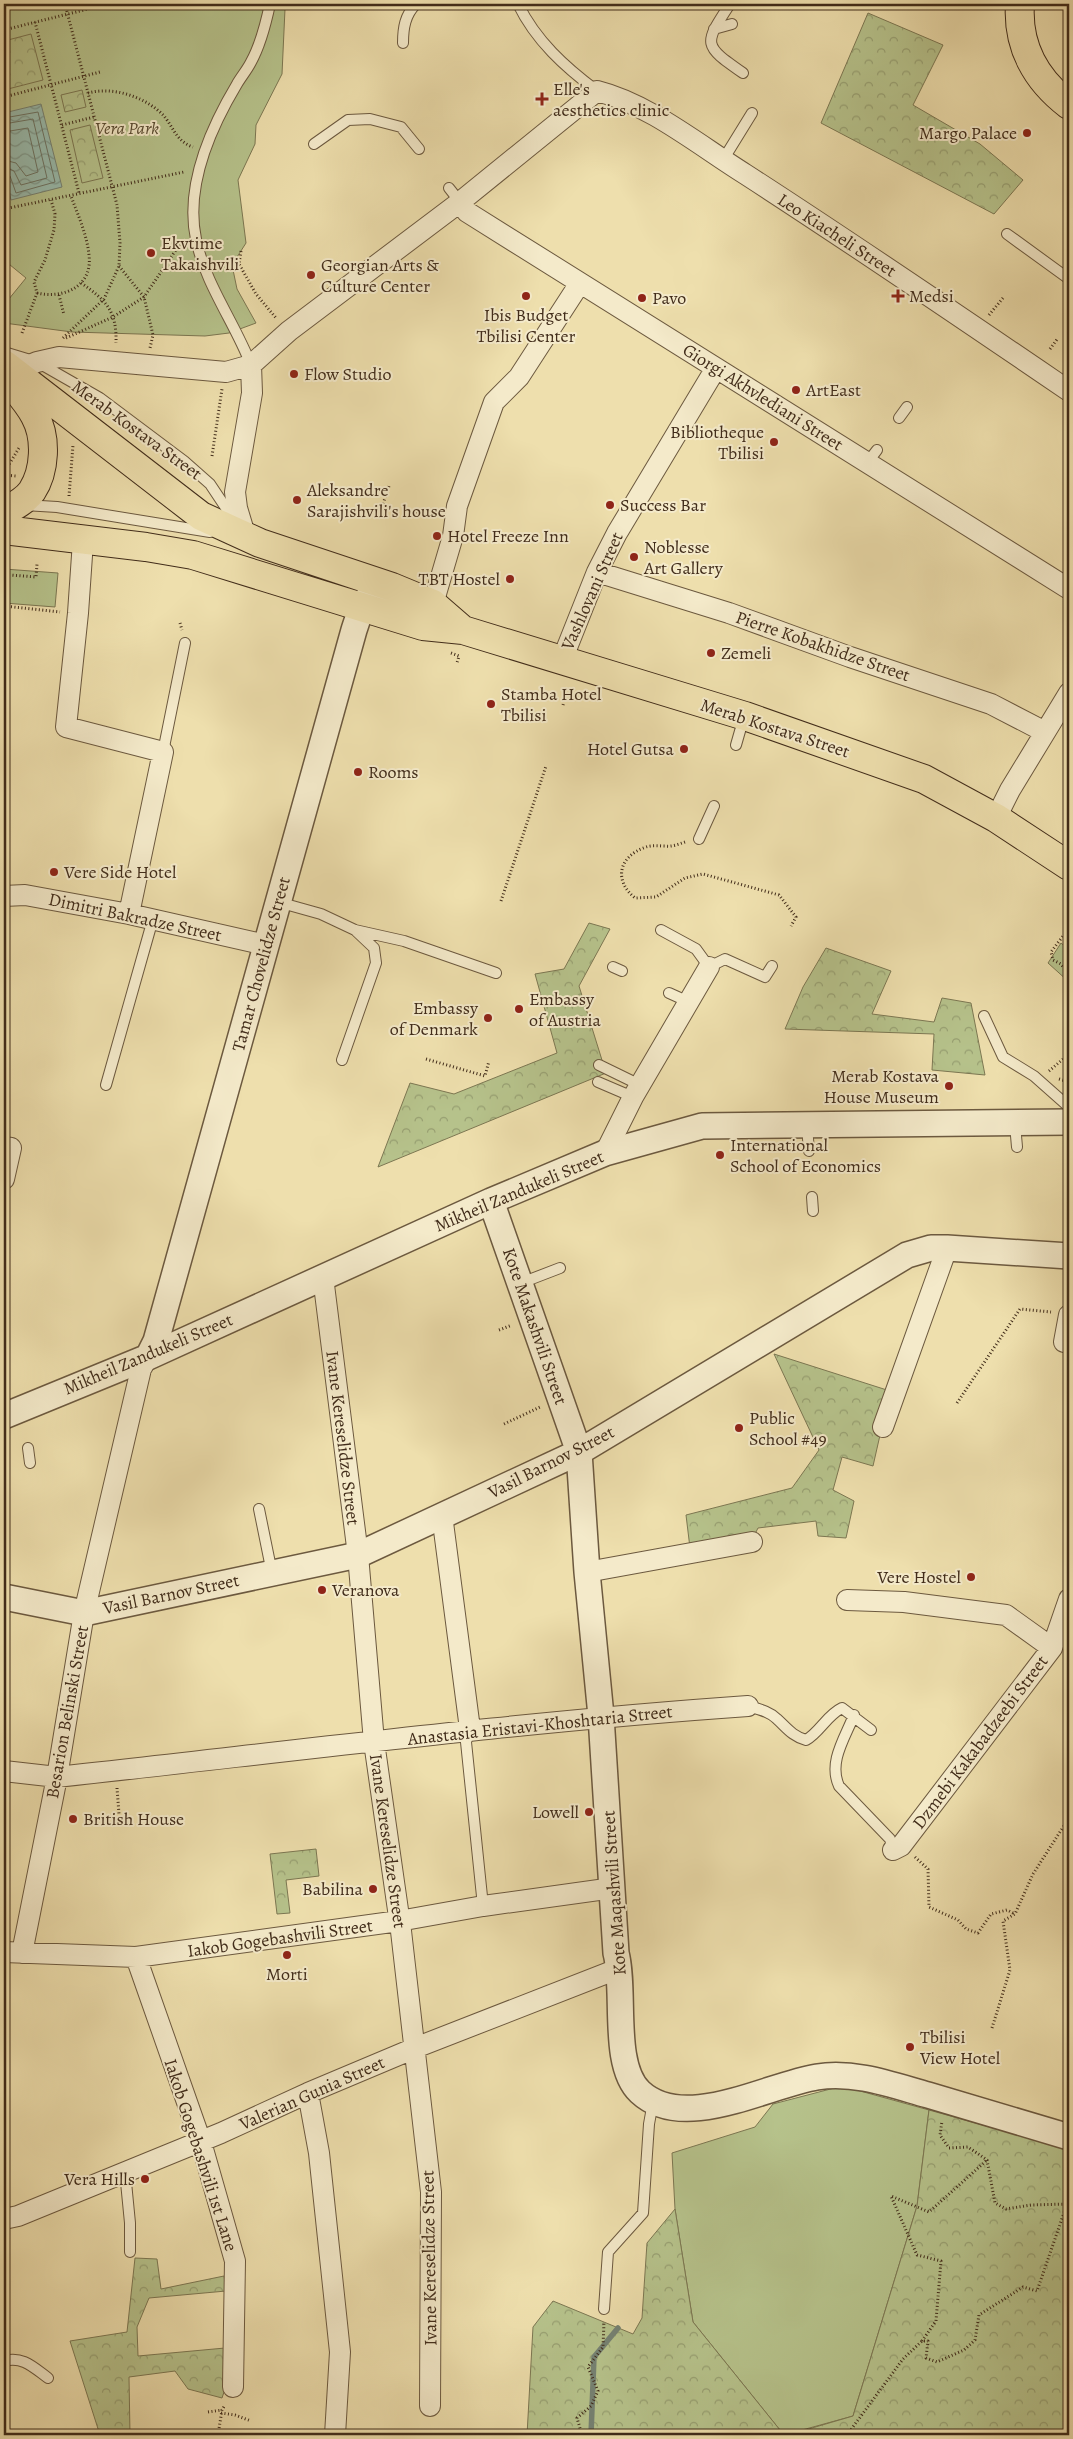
<svg xmlns="http://www.w3.org/2000/svg" width="1073" height="2439" viewBox="0 0 1073 2439" font-family="Alegreya,serif">
  <style>
    .green { fill: #b6c28b; stroke: #7c7752 }
    .forest { fill: url(#forest-crowns); stroke: #7c7752 }
    .water { fill: url(#water-waves); stroke: #768273 }
    .lines { fill: none; stroke-linecap: round; stroke-linejoin: round }
    .shore { stroke: #6d7464; stroke-width: 1 }
    .stream { stroke: #768273; stroke-width: 5.5 }
    .service-casing { stroke: #6c593f; stroke-width: 12 }
    .minor-casing { stroke: #6c593f; stroke-width: 22 }
    .tertiary-casing { stroke: #6c593f; stroke-width: 28 }
    .primary-casing { stroke: #412c1a; stroke-width: 30 }
    .path { stroke: #412c1a; stroke-width: 3; stroke-dasharray: 1 2.5; stroke-linecap: butt }
    .service { stroke: #f4eaca; stroke-width: 10 }
    .minor { stroke: #f4eaca; stroke-width: 20 }
    .tertiary { stroke: #f4eaca; stroke-width: 25 }
    .primary { stroke: #eedfad; stroke-width: 28 }
    .path-bridge { stroke: #412c1a; stroke-width: 3; stroke-dasharray: 1 2.5; stroke-linecap: butt }
    .poi-dot { fill: #8f2418; stroke: #f4eaca; stroke-width: 2 }
    .labels { text-anchor: middle; stroke-width: 4; stroke-linejoin: round; paint-order: stroke }
    .poi-label { font-size: 18px; fill: #412c1a; stroke: #f4eaca; text-anchor: start }
    .park-label { font-size: 18px; font-style: italic; fill: #584a31; stroke: #f4eaca }
    .street-label { font-size: 18px; fill: #412c1a; stroke: #f4eaca }
  </style>
  <defs>
    <pattern id="forest-crowns" width="20" height="18" patternUnits="userSpaceOnUse" patternTransform="scale(1.25)"><rect width="20" height="18" fill="#b6c28b"/><path d="M2 6a3 3 0 1 1 6 0M12 15a3 3 0 1 1 6 0" fill="none" stroke="#969e71"/></pattern>
    <pattern id="water-waves" width="16" height="10" patternUnits="userSpaceOnUse" patternTransform="scale(1.25)"><rect width="16" height="10" fill="#99bcae"/><path d="M0 5q4-4 8 0t8 0" fill="none" stroke="#7e998d"/></pattern>
  </defs>
  <rect width="100%" height="100%" fill="#eedfad"/>
  <filter id="stains"><feTurbulence type="fractalNoise" baseFrequency=".004" numOctaves="4"/><feColorMatrix values="0 0 0 0 .2 0 0 0 0 .09 0 0 0 0 .02 0 0 0 .5 -.17"/></filter>
  <radialGradient id="worn" r=".72"><stop offset=".6" stop-color="#630" stop-opacity="0"/><stop offset="1" stop-color="#630" stop-opacity=".3"/></radialGradient>
  <path class="green" d="M4,4H288L285,9L282,74L256,125L255,144L238,180L246,243L232,265L237,289L256,323L229,333L205,336L72,332L4,323V305L26,278L4,260Z
    M4,569L58,573L55,607L4,603Z
    M1061,943L1069,950V982L1048,963Z
    M842,2086L929,2110L917,2206L853,2416L784,2435L693,2322L675,2209L672,2153L755,2127L773,2104Z"/>
  <path class="forest" d="M868,13L943,45L913,105L980,144L1023,180L994,214L821,123Z
    M31,34L43,80L4,90V41Z
    M82,90L86,107L65,112L61,95Z
    M90,125L103,178L82,183L70,130Z
    M589,923L610,929L579,986L606,1073L378,1167L410,1083L454,1094L557,1053L535,974L564,969Z
    M826,948L891,971L872,1014L934,1022L942,998L971,1003L985,1075L932,1070L934,1034L785,1029L803,987Z
    M774,1354L890,1391L873,1466L842,1457L833,1490L854,1501L846,1538L818,1536L816,1521L758,1528L753,1538L690,1548L686,1515L792,1488L819,1450Z
    M316,1849L319,1876L286,1880L290,1913L277,1914L270,1854Z
    M929,2110L1069,2149V2435H788L853,2416L917,2206Z
    M675,2209L693,2322L784,2435H527L533,2327L553,2301L633,2334L642,2318L647,2243Z
    M135,2258L157,2259L161,2289L224,2276L226,2291L149,2298L137,2327L138,2356L225,2348L231,2371L222,2398L188,2389L175,2371L129,2377L130,2435H100L70,2341L127,2332Z"/>
  <path class="water" d="M41,104L62,187L11,200L4,169V113Z"/>
  <g class="lines">
    <path class="shore" d="M4,118L38,112L55,182L16,193L10,176L4,174
      M4,124L33,119L47,178L21,185L14,171L4,167
      M4,132L28,128L38,172L26,176L16,163L4,160"/>
    <path class="stream" d="M591,2435L594,2357L618,2328"/>
    <g class="service-casing">
      <path id="service" d="M518,4C536,41 565,67 597,91
        M730,4C703,45 703,45 743,73
        M714,29L732,24
        M403,43C403,28 405,15 416,4
        M314,144L348,120L370,119L401,127L419,149
        M723,160L752,113
        M449,188L460,202
        M1007,234L1069,279
        M4,352L37,362L100,398L184,461L210,484L234,520
        M251,365C235,323 205,284 196,239C185,187 210,129 237,84C241,77 247,70 251,62C261,44 266,23 270,4
        M899,418L907,407
        M867,463L877,450
        M24,505L57,507L210,532
        M736,745L744,717
        M163,752L185,643
        M699,839L714,806
        M278,902L321,914L355,930L404,941L496,973
        M661,930L696,949L709,967L725,959L765,977L772,966
        M613,967L622,971
        M669,993L689,1002
        M984,1016L1003,1057L1034,1076L1069,1107
        M342,1060L376,963L374,948L356,931
        M599,1065L640,1085
        M598,1082L633,1097
        M106,1085L153,919
        M1015,1124L1017,1147
        M807,1126L809,1151
        M812,1197L813,1211
        M521,1283L560,1268
        M28,1448L30,1463
        M259,1509L272,1573
        M748,1706C758,1709 769,1711 777,1719C787,1728 792,1736 806,1740C820,1732 827,1715 842,1708L871,1730
        M854,1715C845,1738 828,1762 839,1786L890,1839L893,1850
        M470,1729L466,1742L483,1906
        M125,2172L130,2223V2252
        M604,2309L608,2252L643,2213L649,2124L653,2102
        M4,2361C23,2356 33,2367 48,2378"/>
    </g>
    <g class="minor-casing">
      <path id="minor" d="M460,202L467,212L1069,589
        M13,372L37,362L59,357L226,372L251,365L289,331L460,202L597,91C649,104 700,146 745,174C855,245 962,318 1069,391
        M246,538L237,508L235,492L252,393L251,365
        M83,541L78,613L66,727L163,752L129,914
        M597,572L729,613L850,657L991,704L1045,732
        M433,604L453,536L457,506L494,402L519,377L580,283
        M562,660L597,572L617,533L716,368
        M996,818L1010,790L1069,693
        M4,896L25,895L129,914L266,945
        M4,1147L11,1148L4,1179
        M605,1153L633,1097L709,967
        M323,1277L358,1555L374,1742L401,1931L431,2192L430,2406
        M1064,1342L1069,1315
        M883,1427L947,1248
        M442,1515L470,1729
        M587,1572L752,1542
        M847,1600L904,1602L1006,1615L1052,1648
        M4,1771L57,1777C287,1752 517,1722 748,1706
        M893,1850L901,1846L1052,1648L1069,1599
        M4,1952L136,1957L399,1921L483,1906L613,1888
        M22,1953L57,1777L84,1613L141,1369L148,1357
        M136,1957L201,2142L235,2261L233,2387
        M308,2093L319,2153L340,2352L335,2435
        M4,2219L18,2216L221,2133L308,2093L415,2048L620,1968"/>
    </g>
    <g class="tertiary-casing">
      <path id="tertiary" d="M491,1201L579,1452L587,1572L601,1716L616,1953C626,1991 611,2065 640,2092C684,2133 767,2085 817,2077C855,2071 892,2085 928,2095C975,2109 1022,2123 1069,2137
        M148,1357L156,1341L354,630C362,607 364,590 392,587
        M4,1416L148,1357L491,1201L605,1153L702,1126L1069,1122
        M4,1597L84,1613L358,1555L579,1452L907,1255L931,1248H947L1069,1256"/>
    </g>
    <g class="primary-casing">
      <path id="primary" d="M1020,4C1017,46 1036,80 1069,105
        M4,364L201,516L260,543L392,587L433,604L463,630
        M4,512C13,507 26,500 32,491C45,471 47,438 35,416C29,404 19,393 10,382
        M4,530L146,547L193,555L423,626L463,630L745,716L924,779L996,818L1069,866"/>
    </g>
    <path class="path" d="M35,22L79,193
      M4,30L88,9
      M88,93C113,86 146,97 164,116C173,127 177,142 193,147
      M4,97L100,72
      M62,125L94,117
      M4,189L9,208
      M4,209L184,172
      M241,251L239,264L256,294L276,318
      M119,266L144,297L153,335L150,348
      M81,283C106,300 117,311 116,343
      M37,293C63,299 93,287 89,255C87,235 78,215 71,196
      M59,295L64,315
      M989,315L1003,298
      M22,333L37,293L34,282L45,260L54,230L55,214L51,200
      M63,338L104,299L119,266L120,243L117,205L65,4
      M66,338L113,317L144,297L182,241
      M4,418L6,437L4,452
      M212,456L222,389
      M4,473L19,448
      M4,475L16,476
      M69,496L73,445
      M382,507L389,486
      M416,509V513L425,516
      M9,575L36,577L37,564
      M4,606L60,612
      M180,623L182,630
      M451,653L459,656L457,663
      M563,705L565,698
      M685,842C679,844 672,847 666,846C659,846 652,845 646,847C619,856 613,880 635,898L656,897L685,878L703,874L779,895L796,917L791,926
      M501,901L546,766
      M1069,928L1051,952L1053,960L1061,964L1069,975
      M1068,988L1069,987
      M426,1059L485,1076L489,1061
      M1049,1071L1069,1054
      M1059,1079L1069,1082
      M499,1330L512,1325
      M957,1403L1020,1309L1051,1312
      M504,1424L540,1407
      M117,1788L119,1814
      M915,1857L928,1869L929,1907L958,1920L966,1929L978,1933L991,1914L1007,1910L1015,1914
      M992,2028L1010,1970L1003,1921L1015,1914L1033,1874L1069,1818
      M922,2341L936,2321L941,2261L917,2255L891,2196L929,2212L987,2160
      M208,2412L222,2410
      M221,2413L235,2415L251,2421
      M218,2435L222,2410L225,2405
      M582,2435L577,2418L591,2406L598,2391L588,2367L603,2347L604,2322
      M847,2435L903,2359L922,2341H928L926,2358L937,2362L964,2350L975,2340L979,2315L1023,2287L1037,2291L1067,2204L1031,2205L1006,2209L995,2203L987,2160L968,2147L949,2148L940,2135L942,2121"/>
    <use href="#service" class="service"/>
    <use href="#minor" class="minor"/>
    <use href="#tertiary" class="tertiary"/>
    <use href="#primary" class="primary"/>
    <path class="path-bridge" d="M1050,349L1058,338"/>
  </g>
  <g class="poi-dot">
    <path d="M539.5 91.5h5v5h5v5h-5v5h-5v-5h-5v-5h5z"/>
    <circle cx="1027" cy="133" r="5"/>
    <circle cx="151" cy="253" r="5"/>
    <circle cx="311" cy="275" r="5"/>
    <circle cx="526" cy="296" r="5"/>
    <path d="M895.5 288.5h5v5h5v5h-5v5h-5v-5h-5v-5h5z"/>
    <circle cx="642" cy="298" r="5"/>
    <circle cx="294" cy="374" r="5"/>
    <circle cx="796" cy="390" r="5"/>
    <circle cx="774" cy="442" r="5"/>
    <circle cx="297" cy="500" r="5"/>
    <circle cx="610" cy="505" r="5"/>
    <circle cx="437" cy="536" r="5"/>
    <circle cx="634" cy="557" r="5"/>
    <circle cx="510" cy="579" r="5"/>
    <circle cx="711" cy="653" r="5"/>
    <circle cx="491" cy="704" r="5"/>
    <circle cx="684" cy="749" r="5"/>
    <circle cx="358" cy="772" r="5"/>
    <circle cx="54" cy="872" r="5"/>
    <circle cx="519" cy="1009" r="5"/>
    <circle cx="488" cy="1018" r="5"/>
    <circle cx="949" cy="1086" r="5"/>
    <circle cx="720" cy="1155" r="5"/>
    <circle cx="739" cy="1428" r="5"/>
    <circle cx="971" cy="1577" r="5"/>
    <circle cx="322" cy="1590" r="5"/>
    <circle cx="589" cy="1812" r="5"/>
    <circle cx="73" cy="1819" r="5"/>
    <circle cx="373" cy="1889" r="5"/>
    <circle cx="287" cy="1955" r="5"/>
    <circle cx="910" cy="2047" r="5"/>
    <circle cx="145" cy="2179" r="5"/>
  </g>
  <g class="labels">
    <g class="poi-label">
      <text x="553" y="95">Elle's<tspan x="553" dy="21">aesthetics clinic</tspan></text>
      <text x="1017" y="139" text-anchor="end">Margo Palace</text>
      <text x="161" y="249">Ekvtime<tspan x="161" dy="21">Takaishvili</tspan></text>
      <text x="321" y="271">Georgian Arts &amp;<tspan x="321" dy="21">Culture Center</tspan></text>
      <text x="909" y="302">Medsi</text>
      <text x="652" y="304">Pavo</text>
      <text x="526" y="321" text-anchor="middle">Ibis Budget<tspan x="526" dy="21">Tbilisi Center</tspan></text>
      <text x="304" y="380">Flow Studio</text>
      <text x="806" y="396">ArtEast</text>
      <text x="764" y="438" text-anchor="end">Bibliotheque<tspan x="764" dy="21">Tbilisi</tspan></text>
      <text x="307" y="496">Aleksandre<tspan x="307" dy="21">Sarajishvili's house</tspan></text>
      <text x="620" y="511">Success Bar</text>
      <text x="447" y="542">Hotel Freeze Inn</text>
      <text x="644" y="553">Noblesse<tspan x="644" dy="21">Art Gallery</tspan></text>
      <text x="500" y="585" text-anchor="end">TBT Hostel</text>
      <text x="721" y="659">Zemeli</text>
      <text x="501" y="700">Stamba Hotel<tspan x="501" dy="21">Tbilisi</tspan></text>
      <text x="674" y="755" text-anchor="end">Hotel Gutsa</text>
      <text x="368" y="778">Rooms</text>
      <text x="64" y="878">Vere Side Hotel</text>
      <text x="529" y="1005">Embassy<tspan x="529" dy="21">of Austria</tspan></text>
      <text x="478" y="1014" text-anchor="end">Embassy<tspan x="478" dy="21">of Denmark</tspan></text>
      <text x="939" y="1082" text-anchor="end">Merab Kostava<tspan x="939" dy="21">House Museum</tspan></text>
      <text x="730" y="1151">International<tspan x="730" dy="21">School of Economics</tspan></text>
      <text x="749" y="1424">Public<tspan x="749" dy="21">School #49</tspan></text>
      <text x="961" y="1583" text-anchor="end">Vere Hostel</text>
      <text x="332" y="1596">Veranova</text>
      <text x="579" y="1818" text-anchor="end">Lowell</text>
      <text x="83" y="1825">British House</text>
      <text x="363" y="1895" text-anchor="end">Babilina</text>
      <text x="287" y="1980" text-anchor="middle">Morti</text>
      <text x="920" y="2043">Tbilisi<tspan x="920" dy="21">View Hotel</tspan></text>
      <text x="135" y="2185" text-anchor="end">Vera Hills</text>
    </g>
    <g class="park-label">
      <text x="127" y="134">Vera Park</text>
    </g>
    <g class="street-label">
      <text transform="translate(837 235) rotate(33)" y="6">Leo Kiacheli Street</text>
      <text transform="translate(763 397) rotate(32)" y="6">Giorgi Akhvlediani Street</text>
      <text transform="translate(137 430) rotate(36)" y="6">Merab Kostava Street</text>
      <text transform="translate(592 591) rotate(-66)" y="6">Vashlovani Street</text>
      <text transform="translate(823 646) rotate(19)" y="6">Pierre Kobakhidze Street</text>
      <text transform="translate(775 728) rotate(18)" y="6">Merab Kostava Street</text>
      <text transform="translate(135 917) rotate(12)" y="6">Dimitri Bakradze Street</text>
      <text transform="translate(261 964) rotate(-75)" y="6">Tamar Chovelidze Street</text>
      <text transform="translate(519 1191) rotate(-23)" y="6">Mikheil Zandukeli Street</text>
      <text transform="translate(535 1326) rotate(71)" y="6">Kote Makashvili Street</text>
      <text transform="translate(148 1354) rotate(-23)" y="6">Mikheil Zandukeli Street</text>
      <text transform="translate(343 1438) rotate(83)" y="6">Ivane Kereselidze Street</text>
      <text transform="translate(551 1462) rotate(-27)" y="6">Vasil Barnov Street</text>
      <text transform="translate(171 1594) rotate(-12)" y="6">Vasil Barnov Street</text>
      <text transform="translate(67 1712) rotate(-80)" y="6">Besarion Belinski Street</text>
      <text transform="translate(540 1725) rotate(-6)" y="6">Anastasia Eristavi-Khoshtaria Street</text>
      <text transform="translate(980 1742) rotate(-53)" y="6">Dzmebi Kakabadzeebi Street</text>
      <text transform="translate(388 1841) rotate(82)" y="6">Ivane Kereselidze Street</text>
      <text transform="translate(614 1893) rotate(-94)" y="6">Kote Maqashvili Street</text>
      <text transform="translate(280 1938) rotate(-8)" y="6">Iakob Gogebashvili Street</text>
      <text transform="translate(312 2093) rotate(-24)" y="6">Valerian Gunia Street</text>
      <text transform="translate(201 2155) rotate(72)" y="6">Iakob Gogebashvili 1st Lane</text>
      <text transform="translate(429 2258) rotate(-91)" y="6">Ivane Kereselidze Street</text>
    </g>
  </g>
  <rect width="1073" height="2439" fill="none" stroke="#eedfad" stroke-width="20"/>
  <rect x="5" y="5" width="1063" height="2429" fill="none" stroke="#412c1a" stroke-width="2.5"/>
  <rect x="10" y="10" width="1053" height="2419" fill="none" stroke="#412c1a"/>
  <rect width="100%" height="100%" filter="url(#stains)"/>
  <rect width="100%" height="100%" fill="url(#worn)"/>
</svg>
